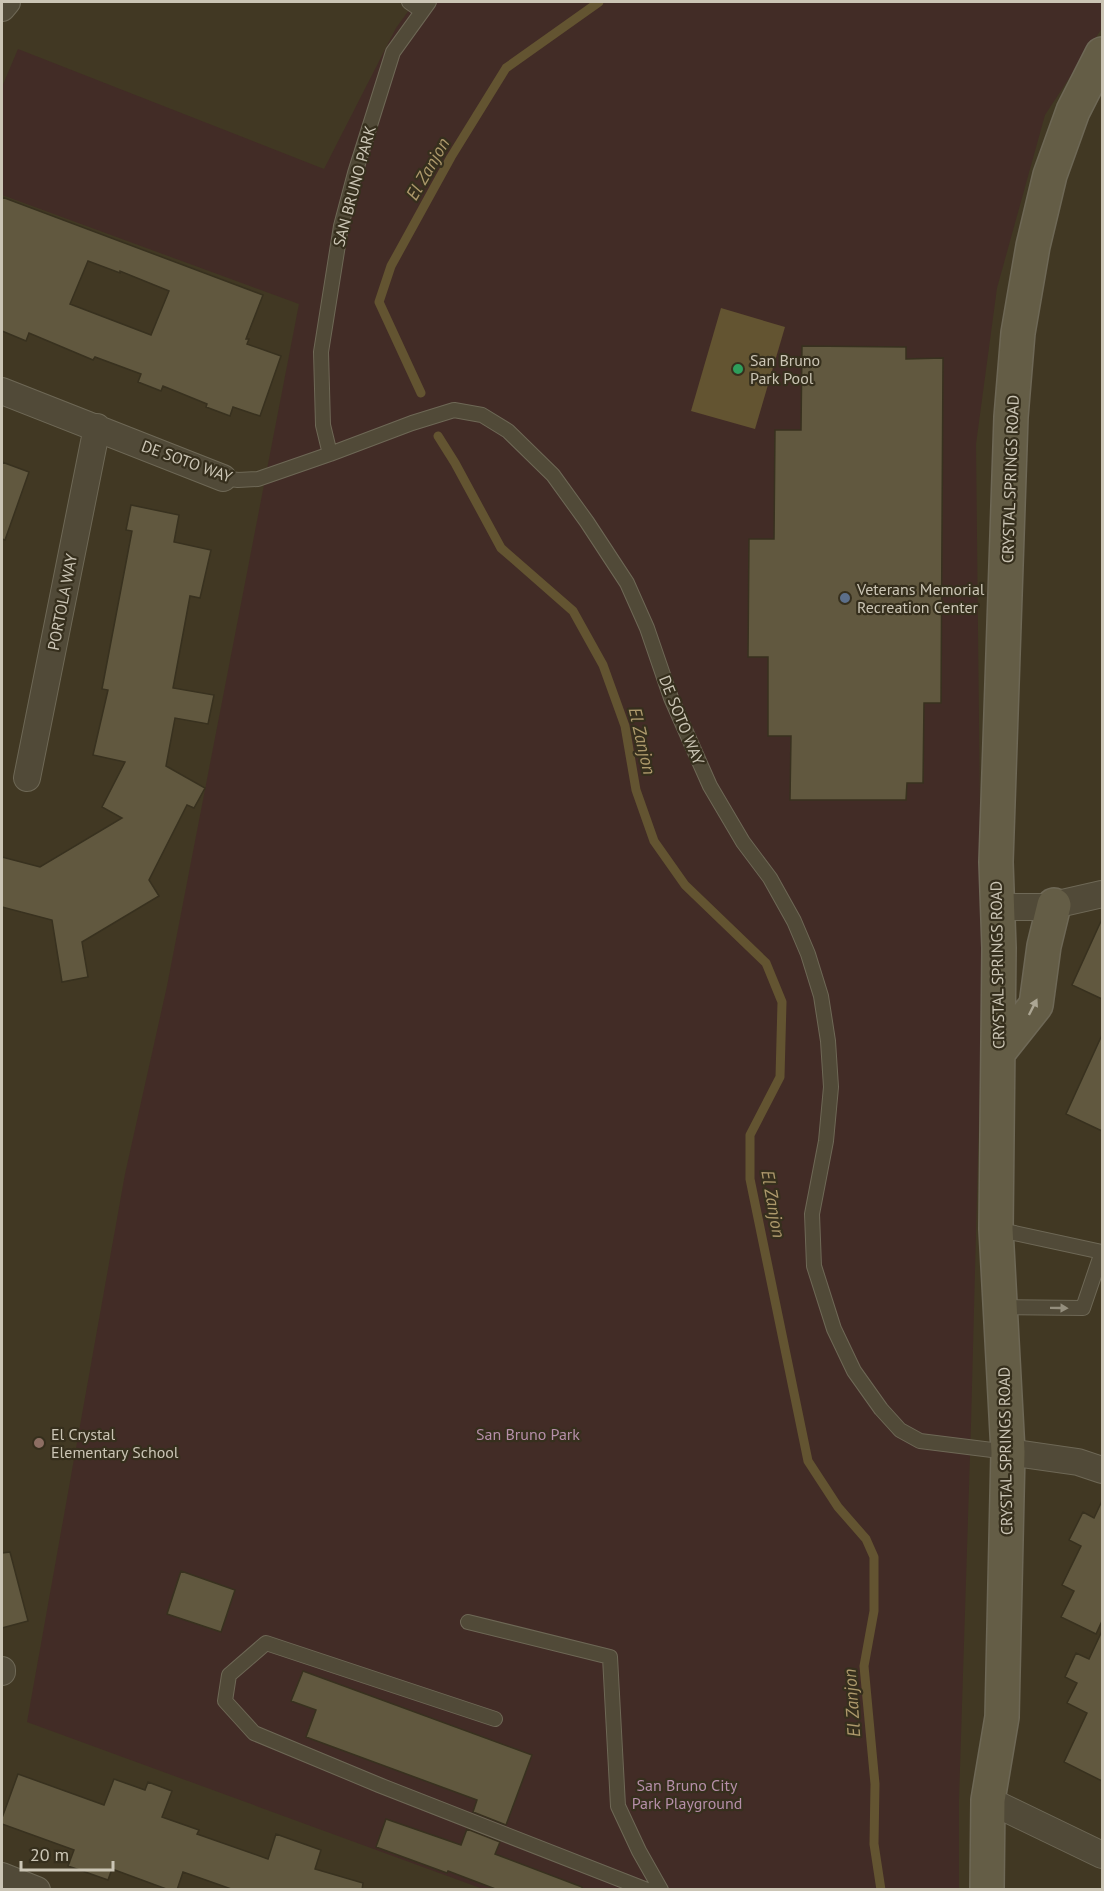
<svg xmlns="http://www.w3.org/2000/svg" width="1104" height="1891" viewBox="0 0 1104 1891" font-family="'PT Sans',sans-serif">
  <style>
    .green { fill: #422c26 }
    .water { fill: #635431 }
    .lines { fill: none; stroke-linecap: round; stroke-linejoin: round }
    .stream { stroke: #635431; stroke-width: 9 }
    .building { fill: #61583f; stroke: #38311f; stroke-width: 1.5; fill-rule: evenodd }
    .lane-casing { stroke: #6e6856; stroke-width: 16 }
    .street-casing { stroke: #6e6856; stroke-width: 28 }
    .secondary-casing { stroke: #6e6856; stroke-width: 36 }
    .lane { stroke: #514a38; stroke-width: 14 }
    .street { stroke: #514a38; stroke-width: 26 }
    .secondary { stroke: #645d46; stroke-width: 33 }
    .oneway { fill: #aca694 }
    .oneway2 { fill: #948e7d }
    .leisure-dot { fill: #2e9e5b; stroke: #362f1d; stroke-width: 2 }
    .service-dot { fill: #5c6f8a; stroke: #362f1d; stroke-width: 2 }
    .education-dot { fill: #8d6e63; stroke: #362f1d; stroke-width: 2 }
    .labels { text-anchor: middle; stroke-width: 4.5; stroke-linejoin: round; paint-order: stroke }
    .street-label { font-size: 16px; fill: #cbc5b5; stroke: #362f1d }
    .poi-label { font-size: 16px; fill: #cbc5b5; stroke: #362f1d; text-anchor: start }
    .park-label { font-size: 16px; fill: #b68fa9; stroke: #362f1d }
    .water-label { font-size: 18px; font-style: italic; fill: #ad996b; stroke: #362f1d }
  </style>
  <rect width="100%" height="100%" fill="#413823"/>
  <path class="green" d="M415,2H1102V28L1045,115L997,288L976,444L982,1002L971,1424L959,1799V1889H483L27,1722L125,1174L167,986L299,304L2,195V87L18,49L324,169L396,28Z"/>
  <path class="water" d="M721,308L785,327L755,429L691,411Z"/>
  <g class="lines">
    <path class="stream" d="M421,393L379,302L391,266L451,157L506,68L599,2
      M438,436L455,463L501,548L573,611L603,665L625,726L636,790L654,841L685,885L766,963L782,1002L780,1077L750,1135V1179L808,1461L838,1507L866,1539L874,1557V1611L864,1666L875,1784L874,1844L881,1890"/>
  </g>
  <path class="building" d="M2,197L263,295L246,339H249L247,344L281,356L260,416L233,407L230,416L206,407L207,404L163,386L161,391L138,382L141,374L95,357L93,360L29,333L26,341L2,331ZM88,261L120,273V271L169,291L151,335L70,304Z
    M802,346L906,347V359L943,358L941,703H924L923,783H907L906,800H790L791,736H768V657H748L749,539H774L775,430H801Z
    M2,462L29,472L5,540L2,539Z
    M131,505L179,515L174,542L211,550L200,598L190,596L173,688L214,695L208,724L175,718L166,766L205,788L194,808L187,805L149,880L159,896L82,942L88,977L62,982L52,920L2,907V857L40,867L122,818L102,807L125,762L93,755L108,690L102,689L132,531L126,530Z
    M1102,919V999L1072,985Z
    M1102,1035V1131L1066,1114Z
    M1102,1501V1621L1096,1634L1061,1617L1074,1591L1062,1585L1081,1546L1069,1540L1083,1512L1094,1518Z
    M10,1552L28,1621L2,1628V1553Z
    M181,1571L235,1590L221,1632L167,1614Z
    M1102,1631V1781L1064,1762L1087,1713L1067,1703L1077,1683L1065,1677L1076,1653L1089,1659Z
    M303,1671L532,1755L506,1825L473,1812L477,1800L306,1737L316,1710L291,1701Z
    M18,1774L104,1805L114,1779L145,1790L148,1782L172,1791L162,1817L199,1830L197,1834L268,1859L276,1834L321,1850L315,1869L363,1883L362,1890H234L183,1872L177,1890H169L112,1869L108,1880L68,1866L74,1850L2,1824V1818Z
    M386,1819L461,1845L467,1829L500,1842L495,1854L582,1887V1890H498L448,1871L447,1873L376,1847Z"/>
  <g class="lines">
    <g class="lane-casing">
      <path id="lane" d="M409,2L422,11
        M330,454L323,425L321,352L341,226L355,173L393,52L429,2
        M223,478L238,480L258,479L330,454L412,423L454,410L482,415L508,431L553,475L587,522L627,583L647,628L671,698L710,786L743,842L770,878L794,921L808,954L821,996L828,1041L831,1087L826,1141L812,1214L814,1266L834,1329L854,1371L881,1409L900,1430L920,1441L1008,1452
        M996,1229L1102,1252L1083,1308L1001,1307
        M468,1622L610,1657L618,1806L639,1851L661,1890
        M495,1719L266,1643L229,1675L225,1701L254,1733L379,1785L647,1890"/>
    </g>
    <g class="street-casing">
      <path id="street" d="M2,8L7,2
        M2,391L223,478
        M27,778L97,427
        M997,907H1045L1102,894
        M1008,1452L1078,1462L1102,1470
        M2,1672V1670
        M988,1800L1102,1855
        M2,1876L37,1890"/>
    </g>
    <g class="secondary-casing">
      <path id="secondary" d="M998,1053L1036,1005L1044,946L1054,905
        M987,1890L988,1800L1002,1717L1008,1452L996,1229L999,948L996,862L1011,417L1018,333L1033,246L1050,175L1073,111L1102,54"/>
    </g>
    <use href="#lane" class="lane"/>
    <use href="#street" class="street"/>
    <use href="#secondary" class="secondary"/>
  </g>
  <defs><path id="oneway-solid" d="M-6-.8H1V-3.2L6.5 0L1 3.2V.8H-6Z" transform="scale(1.5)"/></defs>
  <use class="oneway" href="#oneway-solid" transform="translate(1033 1007) rotate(-63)"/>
  <use class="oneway2" href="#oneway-solid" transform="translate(1059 1308) rotate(1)"/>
  <circle class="leisure-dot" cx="738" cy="369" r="6"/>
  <circle class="service-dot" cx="845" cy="598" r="6"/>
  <circle class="education-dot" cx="39" cy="1443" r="6"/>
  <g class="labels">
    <g class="street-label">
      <text transform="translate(354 186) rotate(-75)" y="6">SAN BRUNO PARK</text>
      <text transform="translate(187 461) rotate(20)" y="6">DE SOTO WAY</text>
      <text transform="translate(1010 479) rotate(-88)" y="6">CRYSTAL SPRINGS ROAD</text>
      <text transform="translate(62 602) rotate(-79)" y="6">PORTOLA WAY</text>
      <text transform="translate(682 720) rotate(68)" y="6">DE SOTO WAY</text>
      <text transform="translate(997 965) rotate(-91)" y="6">CRYSTAL SPRINGS ROAD</text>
      <text transform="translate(1005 1451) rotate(-91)" y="6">CRYSTAL SPRINGS ROAD</text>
    </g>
    <g class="poi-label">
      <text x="750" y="366">San Bruno<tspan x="750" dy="18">Park Pool</tspan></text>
      <text x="857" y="595">Veterans Memorial<tspan x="857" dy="18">Recreation Center</tspan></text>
      <text x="51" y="1440">El Crystal<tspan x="51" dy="18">Elementary School</tspan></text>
    </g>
    <g class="park-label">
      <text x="528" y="1440">San Bruno Park</text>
      <text x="687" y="1791">San Bruno City<tspan x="687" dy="18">Park Playground</tspan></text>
    </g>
    <g class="water-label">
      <text transform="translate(428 169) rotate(-60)" y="6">El Zanjon</text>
      <text transform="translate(642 741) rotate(77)" y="6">El Zanjon</text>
      <text transform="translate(773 1204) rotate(80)" y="6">El Zanjon</text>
      <text transform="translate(852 1703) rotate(-94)" y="6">El Zanjon</text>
    </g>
  </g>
  <rect width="1104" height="1891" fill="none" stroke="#cbc5b5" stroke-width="6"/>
  <path d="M21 1861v9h92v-9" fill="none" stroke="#cbc5b5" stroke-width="3"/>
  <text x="30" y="1861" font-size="18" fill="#cbc5b5" stroke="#362f1d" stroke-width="4.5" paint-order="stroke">20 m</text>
</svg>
